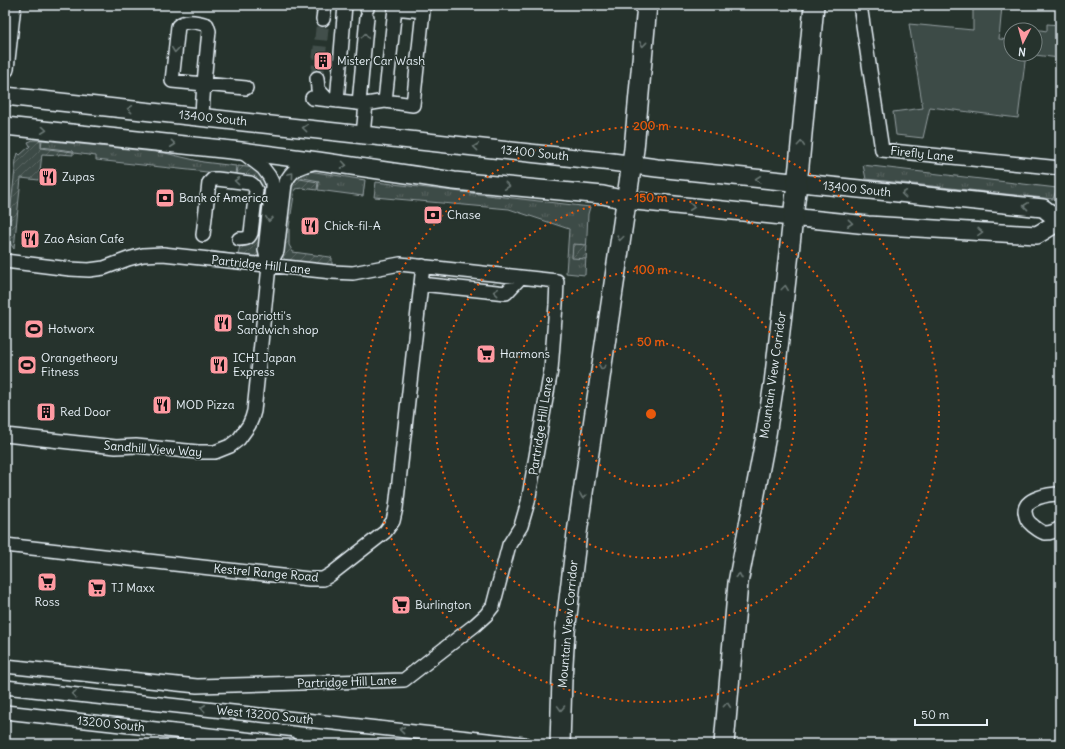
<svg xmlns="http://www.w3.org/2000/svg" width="1065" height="749" viewBox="0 0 1065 749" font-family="Delius,sans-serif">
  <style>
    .grass { fill: url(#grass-tufts); stroke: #939ea0 }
    .park { fill: #3e4b47; stroke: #939ea0 }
    .garden { fill: url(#garden-furrows); stroke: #939ea0 }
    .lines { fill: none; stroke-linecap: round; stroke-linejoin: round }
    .minor-tunnel { stroke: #43504b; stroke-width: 13; stroke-dasharray: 13 6; stroke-linecap: butt }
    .minor-casing { stroke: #e8f1f8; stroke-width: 16 }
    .major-casing { stroke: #e8f1f8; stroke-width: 20 }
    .highway-casing { stroke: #e8f1f8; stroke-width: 22 }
    .minor { stroke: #26332d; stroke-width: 13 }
    .major { stroke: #26332d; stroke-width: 17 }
    .highway { stroke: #26332d; stroke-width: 19 }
    .oneway { stroke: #6a7674 }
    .ring { fill: none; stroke: #e8590c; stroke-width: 2; stroke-dasharray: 2 4 }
    .labels { text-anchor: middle; stroke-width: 3; stroke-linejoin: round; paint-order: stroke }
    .poi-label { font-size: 12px; fill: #e8f1f8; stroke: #26332d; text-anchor: start }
    .street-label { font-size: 12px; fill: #e8f1f8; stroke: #26332d }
    .centre { fill: #e8590c; stroke: #26332d; stroke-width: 2 }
    .ring-label { font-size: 12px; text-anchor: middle; font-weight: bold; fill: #e8590c; stroke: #26332d; stroke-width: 3; stroke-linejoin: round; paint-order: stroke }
  </style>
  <defs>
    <pattern id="grass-tufts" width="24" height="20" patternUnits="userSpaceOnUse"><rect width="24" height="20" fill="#3e4b47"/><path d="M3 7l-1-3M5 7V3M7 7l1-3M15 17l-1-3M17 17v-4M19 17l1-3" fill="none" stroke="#5a6562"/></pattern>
    <pattern id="garden-furrows" width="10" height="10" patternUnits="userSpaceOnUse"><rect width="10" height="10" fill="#3e4b47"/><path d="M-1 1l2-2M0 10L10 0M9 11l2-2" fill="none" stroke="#5a6562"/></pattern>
  </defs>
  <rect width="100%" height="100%" fill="#26332d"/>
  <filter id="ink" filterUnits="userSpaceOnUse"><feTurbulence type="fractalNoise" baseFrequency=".025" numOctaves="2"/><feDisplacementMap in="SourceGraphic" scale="8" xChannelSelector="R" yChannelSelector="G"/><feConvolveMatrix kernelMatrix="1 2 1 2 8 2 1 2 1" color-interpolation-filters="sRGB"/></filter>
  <g filter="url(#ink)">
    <path class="grass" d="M42,140L165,153L203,162L236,166L235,175L96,160V156L74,153L73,151L41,147Z
      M863,165L1057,188L1053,199L866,179Z
      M303,170L365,180L363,196L318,190L319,181L293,176Z
      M376,182L590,207L588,214L585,275L566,273L569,229L509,209L374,197Z"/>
    <path class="park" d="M973,5H1013V7L1002,6L999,39L1011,40V54H1026L1018,118L930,107L923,138L896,135L893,112L923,108L909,24L973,30Z
      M1047,24L1060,25L1059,58L1027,54H1035V30L1034,29L1047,31Z"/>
    <path class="garden" d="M33,140H41V148L73,152V155L59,154V155L42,154L39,180L21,178L14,249L10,243L8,233L16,160L18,153L20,155L30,146L28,142Z
      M238,166L256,168L269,186L262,251L259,255L253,258L213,254L211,251L238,255L240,245L250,243L256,238L262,192L260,183L253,177L237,176Z
      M294,178L318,182L317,190L302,188L295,189L289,227V245L293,252L330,257L332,258V264L330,267L287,262L281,255L290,183Z
      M573,244L587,245L586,259L572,258Z"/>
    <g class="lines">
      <path class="minor-tunnel" d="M317,78L323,19"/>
      <g class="minor-casing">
        <path id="minor" d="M367,5V9
          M860,5L882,150L1060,168
          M323,19L325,5
          M317,78L318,89L327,99
          M312,98L366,104
          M337,101L345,5
          M359,103L367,17
          M202,117C203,88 206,60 209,31L207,25C198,22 185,19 178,26L172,81L246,88
          M363,135L366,104L385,101L395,8L423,11L413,105L385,101
          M203,235L209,183L213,179H217L250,183L253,185L256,190L251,233C249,239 245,239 239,239
          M5,261L70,269L89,270L104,268L128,259L143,255L163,254L332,272L353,273L400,264L557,281L556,305L551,370L528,502L521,526L509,545L493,606L486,615L475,625L404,680L197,686L5,666
          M269,266L277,251L285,184C292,168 300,167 316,162
          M421,284L506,293L521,277
          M5,435L116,447L136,446L198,452H215L230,446L239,439L249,425L252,418L254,411L269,266L265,250L272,187V182L269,176L263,168L241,151
          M1060,494C1049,494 1024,498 1025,512C1026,518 1027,521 1032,525C1036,528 1040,532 1045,533C1050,533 1056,531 1060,528
          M5,545L309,579H323L330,575L385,532L393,521L396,508L423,266
          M5,687L524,744
          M5,712L290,744"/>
      </g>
      <g class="major-casing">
        <path id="major" d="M5,69L12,5
          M5,96L612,162L657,168L1043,208L1060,221
          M5,126L241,151L318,161L454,181L603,195L626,200L868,225L1037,235L1060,221"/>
      </g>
      <g class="highway-casing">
        <path id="highway" d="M560,744L562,679L565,632L577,533L634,149L647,5
          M724,744L738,583L765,441L774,383L799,166L814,5"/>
      </g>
      <use href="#minor" class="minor"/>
      <use href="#major" class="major"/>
      <use href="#highway" class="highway"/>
    </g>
    <defs><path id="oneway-chevron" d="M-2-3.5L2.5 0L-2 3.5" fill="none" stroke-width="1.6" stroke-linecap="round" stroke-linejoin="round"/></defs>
    <g class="oneway">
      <use href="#oneway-chevron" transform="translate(365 36) rotate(-85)"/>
      <use href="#oneway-chevron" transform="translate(643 44) rotate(96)"/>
      <use href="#oneway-chevron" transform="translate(175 50) rotate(96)"/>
      <use href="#oneway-chevron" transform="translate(130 109) rotate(-174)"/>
      <use href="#oneway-chevron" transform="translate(305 128) rotate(-174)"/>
      <use href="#oneway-chevron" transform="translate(44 130) rotate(6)"/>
      <use href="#oneway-chevron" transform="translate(173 144) rotate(6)"/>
      <use href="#oneway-chevron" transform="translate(801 144) rotate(-85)"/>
      <use href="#oneway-chevron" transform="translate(476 147) rotate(-174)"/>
      <use href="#oneway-chevron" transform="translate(344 165) rotate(8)"/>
      <use href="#oneway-chevron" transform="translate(291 175) rotate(-50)"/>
      <use href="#oneway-chevron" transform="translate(758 179) rotate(-174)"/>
      <use href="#oneway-chevron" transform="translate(237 181) rotate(-174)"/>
      <use href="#oneway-chevron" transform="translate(507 186) rotate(6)"/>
      <use href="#oneway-chevron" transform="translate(904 194) rotate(-174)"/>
      <use href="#oneway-chevron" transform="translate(1026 206) rotate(-174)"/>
      <use href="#oneway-chevron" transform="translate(692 207) rotate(6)"/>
      <use href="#oneway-chevron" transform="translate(269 219) rotate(96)"/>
      <use href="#oneway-chevron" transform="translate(850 223) rotate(6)"/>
      <use href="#oneway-chevron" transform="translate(980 232) rotate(3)"/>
      <use href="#oneway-chevron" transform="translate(620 238) rotate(98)"/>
      <use href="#oneway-chevron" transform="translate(785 288) rotate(-83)"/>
      <use href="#oneway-chevron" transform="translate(496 292) rotate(-175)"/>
      <use href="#oneway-chevron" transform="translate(602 367) rotate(97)"/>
      <use href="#oneway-chevron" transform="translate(583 496) rotate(99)"/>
      <use href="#oneway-chevron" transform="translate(739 576) rotate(-79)"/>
      <use href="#oneway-chevron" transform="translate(74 694) rotate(-174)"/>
      <use href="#oneway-chevron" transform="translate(727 705) rotate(-85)"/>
      <use href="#oneway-chevron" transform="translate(203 708) rotate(-174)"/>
      <use href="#oneway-chevron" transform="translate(561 708) rotate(92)"/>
      <use href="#oneway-chevron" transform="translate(402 730) rotate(-174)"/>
    </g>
  </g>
  <g class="ring">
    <circle cx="651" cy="414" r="72"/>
    <circle cx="651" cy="414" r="144"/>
    <circle cx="651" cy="414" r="216"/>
    <circle cx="651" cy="414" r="288"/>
  </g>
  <defs>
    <g id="building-square" transform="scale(1)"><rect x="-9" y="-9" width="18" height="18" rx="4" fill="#ff9aa2" stroke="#26332d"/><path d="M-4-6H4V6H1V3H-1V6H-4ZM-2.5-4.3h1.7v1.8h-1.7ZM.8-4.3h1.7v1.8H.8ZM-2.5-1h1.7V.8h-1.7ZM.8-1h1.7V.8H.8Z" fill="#111"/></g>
    <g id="restaurant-square" transform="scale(1)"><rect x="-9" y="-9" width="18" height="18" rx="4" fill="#ff9aa2" stroke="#26332d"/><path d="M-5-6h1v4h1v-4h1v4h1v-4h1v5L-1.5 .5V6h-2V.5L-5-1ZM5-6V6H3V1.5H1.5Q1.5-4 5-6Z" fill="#111"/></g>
    <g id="bank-square" transform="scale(1)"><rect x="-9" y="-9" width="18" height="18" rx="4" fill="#ff9aa2" stroke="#26332d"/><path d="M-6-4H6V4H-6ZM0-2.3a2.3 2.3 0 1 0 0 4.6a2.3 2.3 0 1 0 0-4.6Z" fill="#111"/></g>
    <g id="stadium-square" transform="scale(1)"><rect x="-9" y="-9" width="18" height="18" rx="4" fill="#ff9aa2" stroke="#26332d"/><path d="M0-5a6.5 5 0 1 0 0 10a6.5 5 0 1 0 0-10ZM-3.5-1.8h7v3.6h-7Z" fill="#111"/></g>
    <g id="supermarket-square" transform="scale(1)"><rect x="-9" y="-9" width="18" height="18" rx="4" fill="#ff9aa2" stroke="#26332d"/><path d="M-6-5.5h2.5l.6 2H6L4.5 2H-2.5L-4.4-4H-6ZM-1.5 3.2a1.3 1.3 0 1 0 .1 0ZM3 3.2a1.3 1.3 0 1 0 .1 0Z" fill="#111"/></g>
  </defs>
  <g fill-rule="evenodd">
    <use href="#building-square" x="323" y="61"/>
    <use href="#restaurant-square" x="48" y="177"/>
    <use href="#bank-square" x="165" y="198"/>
    <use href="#bank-square" x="433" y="215"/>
    <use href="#restaurant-square" x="310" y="226"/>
    <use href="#restaurant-square" x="30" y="239"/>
    <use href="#restaurant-square" x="223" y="323"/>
    <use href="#stadium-square" x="34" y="329"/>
    <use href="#supermarket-square" x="486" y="354"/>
    <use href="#stadium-square" x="27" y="365"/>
    <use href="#restaurant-square" x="219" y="365"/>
    <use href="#restaurant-square" x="162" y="405"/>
    <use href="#building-square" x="46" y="412"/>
    <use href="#supermarket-square" x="47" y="582"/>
    <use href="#supermarket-square" x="97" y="588"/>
    <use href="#supermarket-square" x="401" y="605"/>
  </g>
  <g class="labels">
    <g class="poi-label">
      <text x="337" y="65">Mister Car Wash</text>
      <text x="62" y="181">Zupas</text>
      <text x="179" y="202">Bank of America</text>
      <text x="447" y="219">Chase</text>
      <text x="324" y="230">Chick-fil-A</text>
      <text x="44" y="243">Zao Asian Cafe</text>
      <text x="237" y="320">Capriotti's<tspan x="237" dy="14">Sandwich shop</tspan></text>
      <text x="48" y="333">Hotworx</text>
      <text x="500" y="358">Harmons</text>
      <text x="41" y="362">Orangetheory<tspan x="41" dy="14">Fitness</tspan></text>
      <text x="233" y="362">ICHI Japan<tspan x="233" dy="14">Express</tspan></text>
      <text x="176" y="409">MOD Pizza</text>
      <text x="60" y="416">Red Door</text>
      <text x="111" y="592">TJ Maxx</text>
      <text x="47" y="606" text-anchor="middle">Ross</text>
      <text x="415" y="609">Burlington</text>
    </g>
    <g class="street-label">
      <text transform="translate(213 118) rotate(6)" y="4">13400 South</text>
      <text transform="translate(535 153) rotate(6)" y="4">13400 South</text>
      <text transform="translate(922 154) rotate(6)" y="4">Firefly Lane</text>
      <text transform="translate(857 189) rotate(6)" y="4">13400 South</text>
      <text transform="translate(261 265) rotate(6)" y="4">Partridge Hill Lane</text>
      <text transform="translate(773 375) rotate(-82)" y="4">Mountain View Corridor</text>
      <text transform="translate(541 426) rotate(-81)" y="4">Partridge Hill Lane</text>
      <text transform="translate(153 449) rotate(4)" y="4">Sandhill View Way</text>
      <text transform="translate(266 573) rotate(5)" y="4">Kestrel Range Road</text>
      <text transform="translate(568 624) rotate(-85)" y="4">Mountain View Corridor</text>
      <text transform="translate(347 682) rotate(-2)" y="4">Partridge Hill Lane</text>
      <text transform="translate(265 715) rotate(6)" y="4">West 13200 South</text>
      <text transform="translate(111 724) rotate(6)" y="4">13200 South</text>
    </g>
  </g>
  <circle cx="651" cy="414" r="6" class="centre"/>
  <g class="ring-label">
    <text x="651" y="130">200 m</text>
    <text x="651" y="202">150 m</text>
    <text x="651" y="274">100 m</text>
    <text x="651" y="346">50 m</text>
  </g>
  <rect width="1065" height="749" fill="none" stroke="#26332d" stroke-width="20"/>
  <rect x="10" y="10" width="1045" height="729" fill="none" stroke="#e8f1f8" stroke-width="1.5" filter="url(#ink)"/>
  <g transform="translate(1023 42) rotate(186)"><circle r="19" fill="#26332d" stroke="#747f7e"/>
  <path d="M0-3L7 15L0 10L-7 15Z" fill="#ff9aa2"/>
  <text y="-6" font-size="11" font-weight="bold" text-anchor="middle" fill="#e8f1f8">N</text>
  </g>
  <path d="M915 719v6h72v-6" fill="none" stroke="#e8f1f8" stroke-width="2"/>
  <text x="921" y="719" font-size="12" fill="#e8f1f8" stroke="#26332d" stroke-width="3" paint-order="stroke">50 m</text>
</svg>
